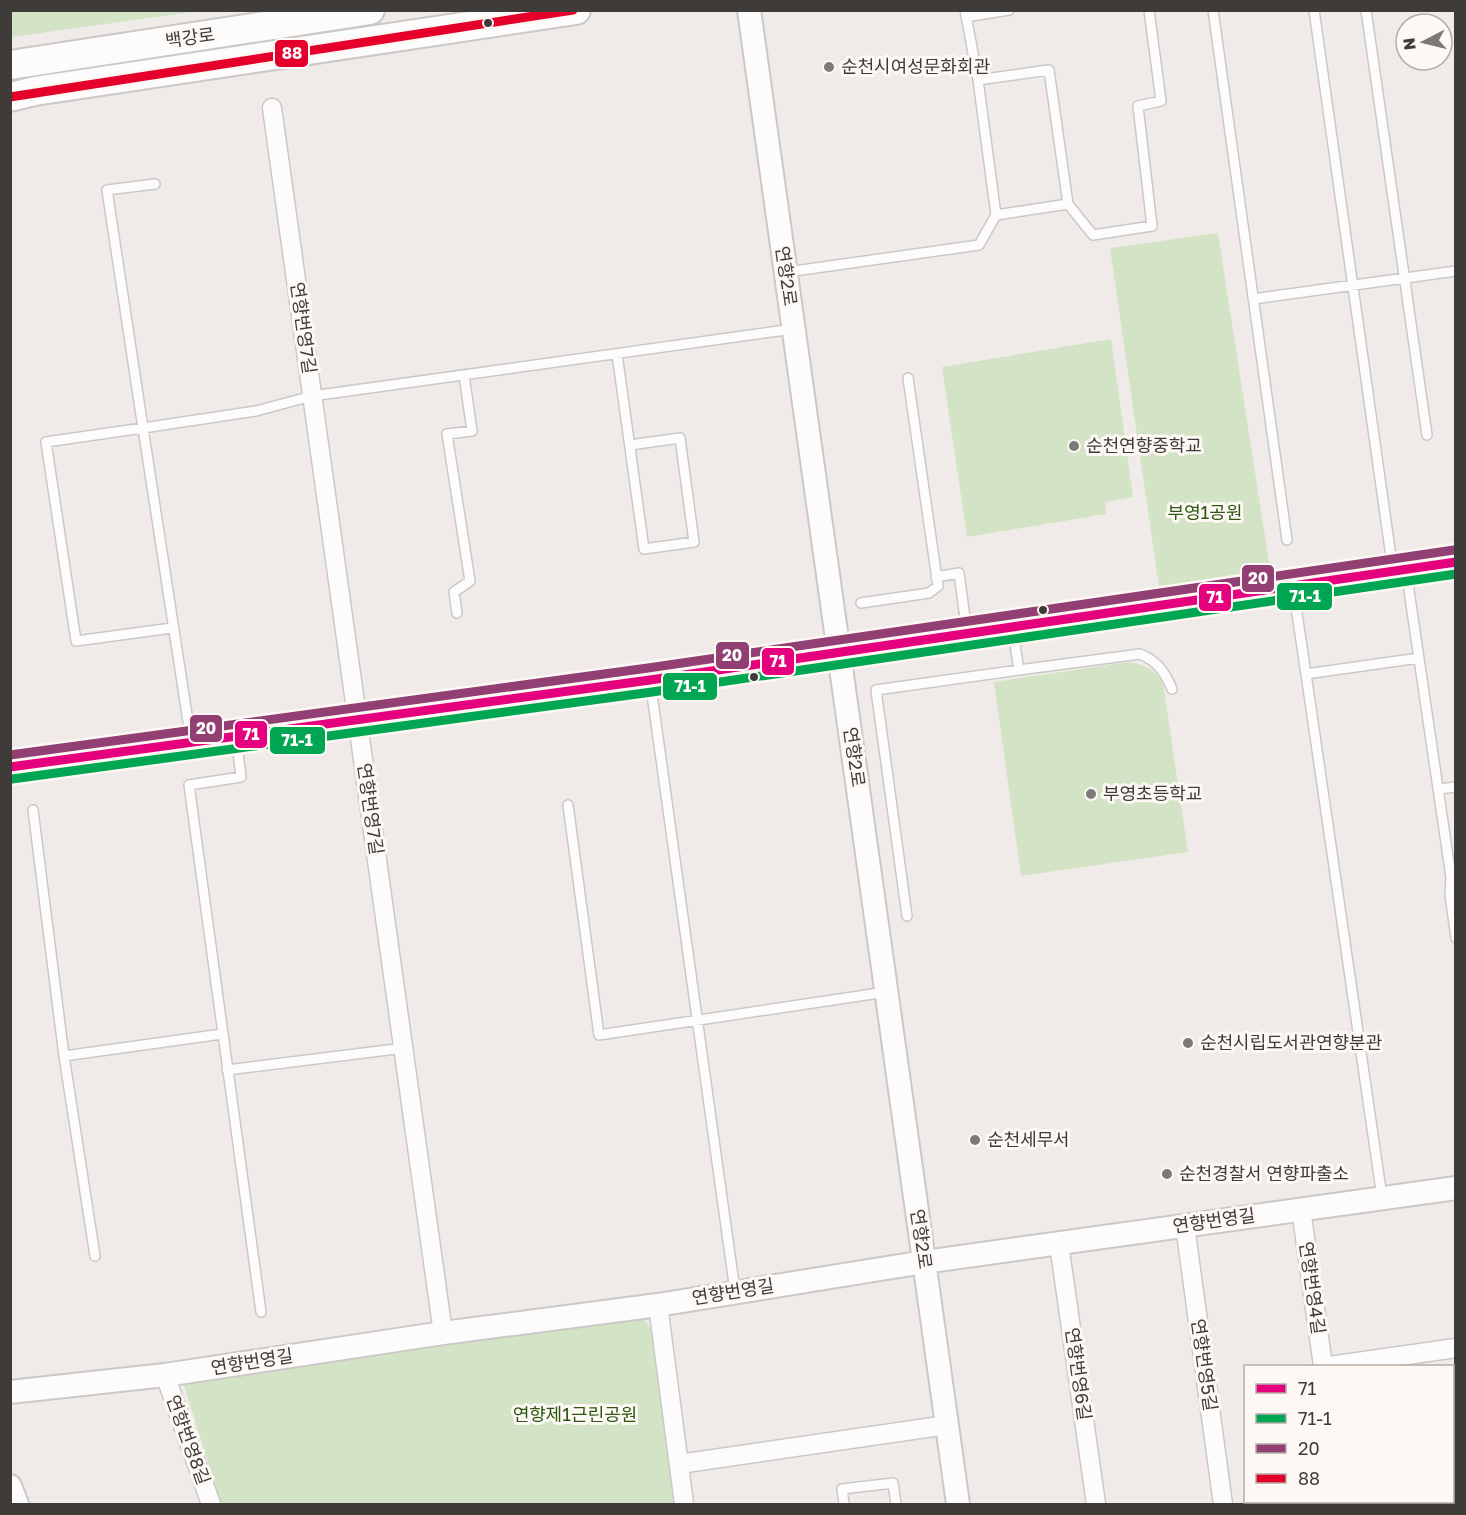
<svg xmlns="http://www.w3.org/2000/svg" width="1466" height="1515" viewBox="0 0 1466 1515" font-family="'Golos Text','Noto Sans KR',sans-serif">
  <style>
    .green { fill: #d2e3c6 }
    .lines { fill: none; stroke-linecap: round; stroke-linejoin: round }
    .service-casing { stroke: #ccc8c6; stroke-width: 12 }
    .minor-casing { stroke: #ccc8c6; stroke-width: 21 }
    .tertiary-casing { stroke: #ccc8c6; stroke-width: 26 }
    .primary-casing { stroke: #ccc8c6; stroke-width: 32 }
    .service { stroke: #fdfcfc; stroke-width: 9 }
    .minor { stroke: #fdfcfc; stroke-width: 18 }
    .tertiary { stroke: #fdfcfc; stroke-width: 22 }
    .primary { stroke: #fdfcfc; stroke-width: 28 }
    .bus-1-casing { stroke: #fef8f4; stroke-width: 14 }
    .bus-2-casing { stroke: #fef8f4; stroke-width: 14 }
    .bus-3-casing { stroke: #fef8f4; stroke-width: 14 }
    .bus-4-casing { stroke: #fef8f4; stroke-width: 14 }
    .bus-1 { stroke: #e5007d; stroke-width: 9 }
    .bus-2 { stroke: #00a651; stroke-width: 9 }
    .bus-3 { stroke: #923f73; stroke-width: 9 }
    .bus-4 { stroke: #e4002b; stroke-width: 9 }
    .bus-dot { fill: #3f3b39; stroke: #fef8f4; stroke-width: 2 }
    .poi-dot { fill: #7d7976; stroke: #fef8f4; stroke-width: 2 }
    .labels { text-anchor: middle; stroke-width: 6; stroke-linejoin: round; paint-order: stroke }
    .street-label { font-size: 18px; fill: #3f3b39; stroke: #fef8f4 }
    .poi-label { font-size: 18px; fill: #3f3b39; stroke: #fef8f4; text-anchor: start }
    .park-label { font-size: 18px; fill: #2c5813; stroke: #fef8f4 }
    .line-badge { stroke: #fef8f4; stroke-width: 2 }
    .badge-label { font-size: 16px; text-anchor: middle; font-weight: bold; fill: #fff }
  </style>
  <rect width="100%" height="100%" fill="#f0ebe8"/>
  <path class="green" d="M11,10H200V11L11,37Z
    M1218,233L1270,569L1159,587L1110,248Z
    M1111,339L1133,497L1105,502L1106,514L967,537L942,367Z
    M1129,662C1146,665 1153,669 1163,683L1188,852L1021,876L994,682Z
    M640,1316L655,1333L679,1504H221L183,1382Z"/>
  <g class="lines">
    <g class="service-casing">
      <path id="service" d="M965,10L978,80L996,215L1068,204L1049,70L978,80
        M1213,10L1287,540
        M1314,10L1393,571
        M1366,10L1427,435
        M966,17L1009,10
        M155,184L107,190L143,428L46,442L76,641L172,628
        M1068,204L1093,235L1152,226L1138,106L1161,101L1149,10
        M787,272L979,245L996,215
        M1253,299L1456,271
        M617,354L644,549L694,542L680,438L630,445
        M1406,570L1451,877L1450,895L1456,938
        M936,577L959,573L967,633
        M1293,587L1306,674
        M861,603L929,593L938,586L908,378
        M457,613L454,592L470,581L447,434L472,431L464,375
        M1012,626L1019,670L1140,654C1157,661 1165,672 1172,689
        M650,680L735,1291
        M236,736L241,777L189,785L261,1312
        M191,741L143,428L256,411L312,396L793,329
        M1439,789L1456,787
        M568,805L599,1035L886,992
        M33,810L64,1056L95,1256
        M907,916L876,690L1019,670
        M64,1056L222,1034
        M227,1070L404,1048
        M1382,1197L1306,674L1419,658
        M844,1504L842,1489L893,1483L896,1504"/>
    </g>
    <g class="minor-casing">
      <path id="minor" d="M272,108L443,1333
        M1301,1209L1323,1366
        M1185,1226L1223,1504
        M1059,1244L1096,1504
        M658,1305L684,1504
        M1329,1366L1456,1348
        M165,1375L211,1504
        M679,1464L947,1425
        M1452,1482L1456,1481
        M1342,1502V1504"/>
    </g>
    <g class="tertiary-casing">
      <path id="tertiary" d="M749,10L958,1504
        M10,767L650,680L1456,562
        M10,1392L165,1375L443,1333L658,1305L924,1262L1456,1188
        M10,1486L17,1504"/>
    </g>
    <g class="primary-casing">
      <path id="primary" d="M10,65L370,10
        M10,97L35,91L576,10"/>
    </g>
    <use href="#service" class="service"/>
    <use href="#minor" class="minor"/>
    <use href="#tertiary" class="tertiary"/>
    <use href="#primary" class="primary"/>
    <g class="bus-1-casing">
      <path id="bus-1" d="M10,767L650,680L1456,562"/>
    </g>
    <g class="bus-2-casing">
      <path id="bus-2" d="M12,779L652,692L1456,574"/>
    </g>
    <g class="bus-3-casing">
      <path id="bus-3" d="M10,755L648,668L1454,550"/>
    </g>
    <g class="bus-4-casing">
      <path id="bus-4" d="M10,97L573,10"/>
    </g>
    <use href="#bus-1" class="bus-1"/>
    <use href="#bus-2" class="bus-2"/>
    <use href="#bus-3" class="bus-3"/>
    <use href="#bus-4" class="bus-4"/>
  </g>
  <g class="bus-dot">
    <circle cx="488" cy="23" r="5"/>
    <circle cx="1043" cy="610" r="5"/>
    <circle cx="754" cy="677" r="5"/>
  </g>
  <g class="poi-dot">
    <circle cx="829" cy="67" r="6"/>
    <circle cx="1074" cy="446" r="6"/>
    <circle cx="1091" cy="794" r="6"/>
    <circle cx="1188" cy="1043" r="6"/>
    <circle cx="975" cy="1140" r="6"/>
    <circle cx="1167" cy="1174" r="6"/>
  </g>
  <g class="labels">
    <g class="street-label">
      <text transform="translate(190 38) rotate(-8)" y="6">백강로</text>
      <text transform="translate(786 276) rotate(82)" y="6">연향2로</text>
      <text transform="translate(303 328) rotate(82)" y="6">연향번영7길</text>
      <text transform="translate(854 757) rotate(82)" y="6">연향2로</text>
      <text transform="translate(370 809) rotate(82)" y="6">연향번영7길</text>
      <text transform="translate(1214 1221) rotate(-8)" y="6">연향번영길</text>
      <text transform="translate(921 1239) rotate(82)" y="6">연향2로</text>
      <text transform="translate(1312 1288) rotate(82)" y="6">연향번영4길</text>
      <text transform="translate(733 1292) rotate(-9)" y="6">연향번영길</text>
      <text transform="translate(252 1362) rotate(-9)" y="6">연향번영길</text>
      <text transform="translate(1204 1365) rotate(82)" y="6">연향번영5길</text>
      <text transform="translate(1078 1374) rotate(82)" y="6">연향번영6길</text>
      <text transform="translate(188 1440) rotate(70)" y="6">연향번영8길</text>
    </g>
    <g class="poi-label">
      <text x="841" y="73">순천시여성문화회관</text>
      <text x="1086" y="452">순천연향중학교</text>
      <text x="1103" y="800">부영초등학교</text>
      <text x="1200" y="1049">순천시립도서관연향분관</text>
      <text x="987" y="1146">순천세무서</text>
      <text x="1179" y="1180">순천경찰서 연향파출소</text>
    </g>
    <g class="park-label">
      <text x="1205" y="519">부영1공원</text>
      <text x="575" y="1421">연향제1근린공원</text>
    </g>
  </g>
  <g class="line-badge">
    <rect x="274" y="39" width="35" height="29" rx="6" fill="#e4002b"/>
    <rect x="1241" y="564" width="34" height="29" rx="6" fill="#923f73"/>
    <rect x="1276" y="582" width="57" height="29" rx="6" fill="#00a651"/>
    <rect x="1198" y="583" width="34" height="29" rx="6" fill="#e5007d"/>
    <rect x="715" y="641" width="35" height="29" rx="6" fill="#923f73"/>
    <rect x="761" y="647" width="34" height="29" rx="6" fill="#e5007d"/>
    <rect x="662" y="672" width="56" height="29" rx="6" fill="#00a651"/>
    <rect x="189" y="714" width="34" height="29" rx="6" fill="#923f73"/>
    <rect x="234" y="720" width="34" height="29" rx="6" fill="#e5007d"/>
    <rect x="269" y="726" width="57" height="29" rx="6" fill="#00a651"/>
  </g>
  <g class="badge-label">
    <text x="292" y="59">88</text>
    <text x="1258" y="584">20</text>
    <text x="1305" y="602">71-1</text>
    <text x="1215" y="603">71</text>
    <text x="732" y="661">20</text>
    <text x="778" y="667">71</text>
    <text x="690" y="692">71-1</text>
    <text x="206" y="734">20</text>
    <text x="251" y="740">71</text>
    <text x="297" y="746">71-1</text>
  </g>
  <rect width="1466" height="1515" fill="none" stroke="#3f3b39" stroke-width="24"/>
  <rect x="1244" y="1365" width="210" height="138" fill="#fef8f4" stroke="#b2aca9" stroke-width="1.5"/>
  <rect x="1256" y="1384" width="30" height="9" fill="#e5007d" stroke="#b2aca9" stroke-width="1.5"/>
  <text x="1298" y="1395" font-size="18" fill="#3f3b39">71</text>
  <rect x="1256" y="1414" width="30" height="9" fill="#00a651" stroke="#b2aca9" stroke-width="1.5"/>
  <text x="1298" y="1425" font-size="18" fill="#3f3b39">71-1</text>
  <rect x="1256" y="1444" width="30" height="9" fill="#923f73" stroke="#b2aca9" stroke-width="1.5"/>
  <text x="1298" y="1455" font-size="18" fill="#3f3b39">20</text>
  <rect x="1256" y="1474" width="30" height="9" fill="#e4002b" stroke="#b2aca9" stroke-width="1.5"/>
  <text x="1298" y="1485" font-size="18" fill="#3f3b39">88</text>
  <g transform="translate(1424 42) rotate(263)"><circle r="28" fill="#fef8f4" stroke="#b2aca9" stroke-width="1.5"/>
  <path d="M0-4.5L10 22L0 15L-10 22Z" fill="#7d7976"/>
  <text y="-9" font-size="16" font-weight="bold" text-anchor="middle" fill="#3f3b39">N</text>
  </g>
</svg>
